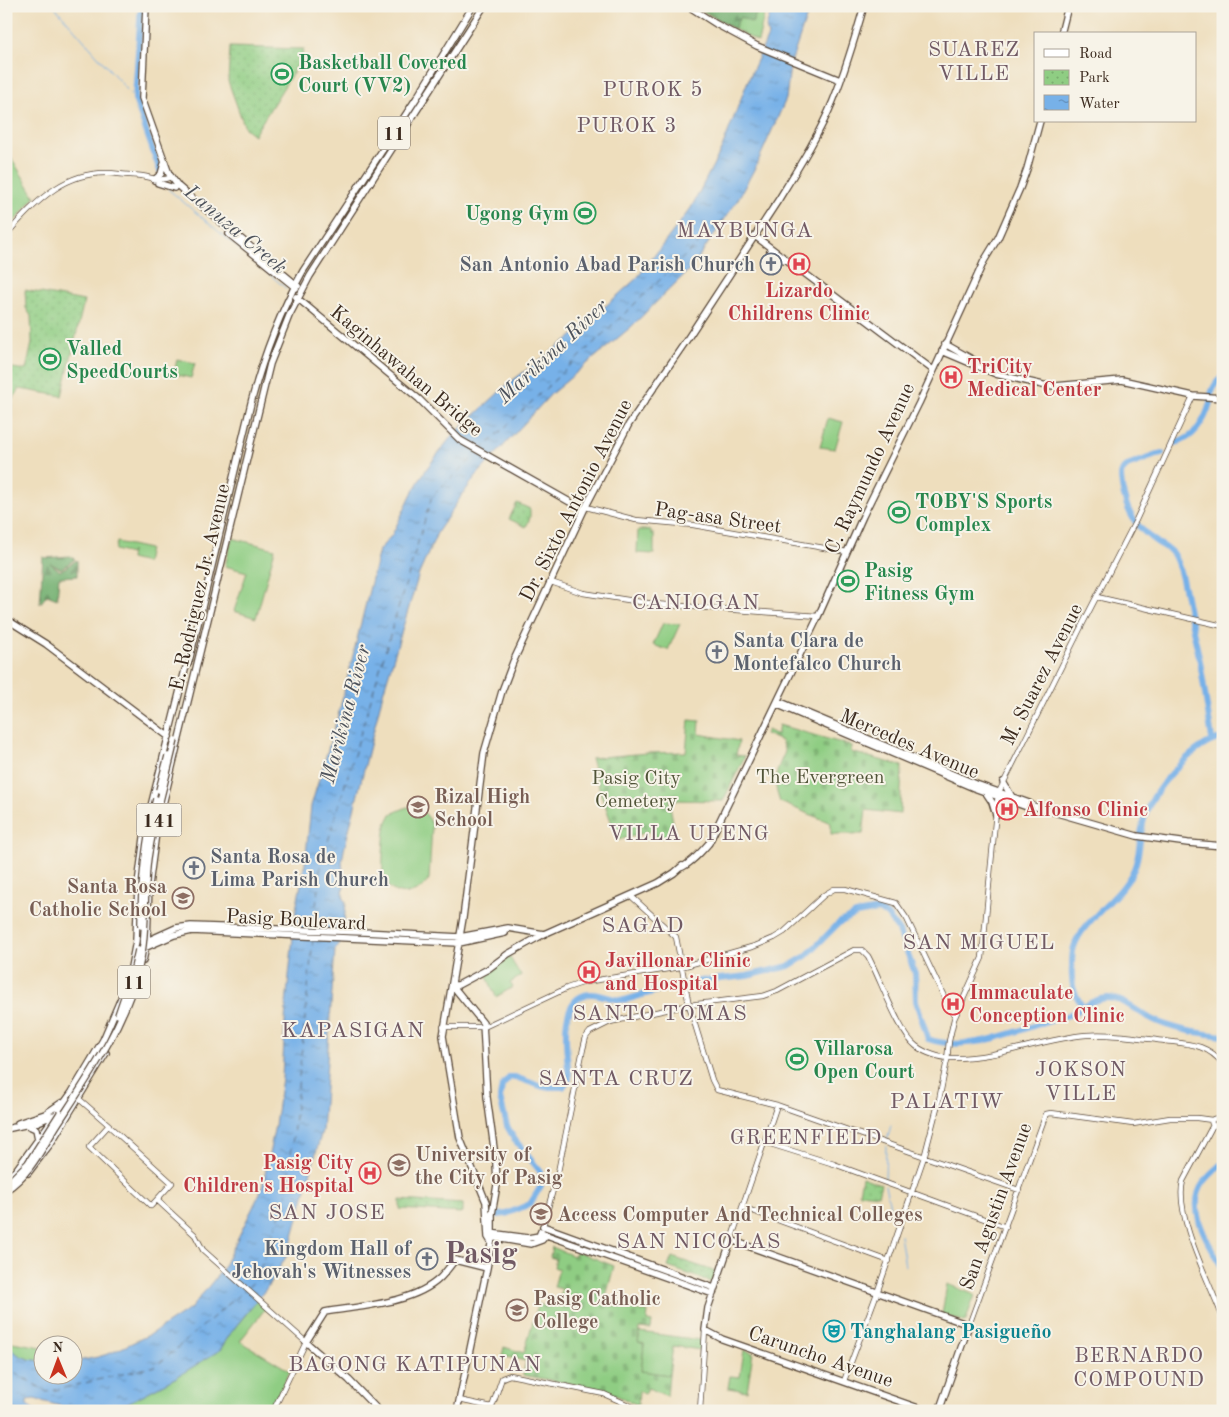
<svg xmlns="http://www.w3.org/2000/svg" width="1229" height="1417" viewBox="0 0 1229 1417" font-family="'Old Standard TT',serif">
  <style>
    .green { fill: #8fcd83; stroke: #657c50 }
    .forest { fill: url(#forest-firs); stroke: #576d48 }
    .cemetery { fill: url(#cemetery-stones); stroke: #657c50 }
    .park { fill: url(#park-dots); stroke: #657c50 }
    .water { fill: url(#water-ripples); stroke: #596e83 }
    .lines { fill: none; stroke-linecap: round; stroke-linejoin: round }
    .stream { stroke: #77b1e8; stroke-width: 1 }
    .river { stroke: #77b1e8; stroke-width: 6 }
    .ferry { stroke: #4d525b; stroke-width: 1; stroke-dasharray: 6 5; stroke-linecap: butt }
    .minor-casing { stroke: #564536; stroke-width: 6 }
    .major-casing { stroke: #564536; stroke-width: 8 }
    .minor { stroke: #fff; stroke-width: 4.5 }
    .major { stroke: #fff; stroke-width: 5.5 }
    .major-bridge-casing { stroke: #564536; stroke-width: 8; stroke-linecap: butt }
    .major-bridge { stroke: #fff; stroke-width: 5.5 }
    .labels { text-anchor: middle; stroke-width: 4; stroke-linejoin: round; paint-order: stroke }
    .shield { fill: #f7f3e8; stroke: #73665b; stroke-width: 1 }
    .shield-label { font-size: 19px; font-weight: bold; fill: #3b2a1e }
    .leisure-label { font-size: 20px; font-weight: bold; fill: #27864d; stroke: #f7f3e8; text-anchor: start }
    .worship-label { font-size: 20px; font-weight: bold; fill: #5b616d; stroke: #f7f3e8; text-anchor: end }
    .health-label { font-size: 20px; font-weight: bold; fill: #be3a42; stroke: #f7f3e8; text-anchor: start }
    .street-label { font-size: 20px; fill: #3b2a1e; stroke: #f7f3e8 }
    .park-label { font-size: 20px; fill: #505337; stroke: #f7f3e8 }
    .education-label { font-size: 20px; font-weight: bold; fill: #785e54; stroke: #f7f3e8; text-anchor: start }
    .culture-label { font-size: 20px; font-weight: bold; fill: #0d838f; stroke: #f7f3e8; text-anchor: start }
    .neighbourhood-label { font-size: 21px; letter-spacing: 1px; fill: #715a64; stroke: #f7f3e8 }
    .water-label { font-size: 21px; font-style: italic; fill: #4d525b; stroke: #f7f3e8 }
    .quarter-label { font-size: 22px; letter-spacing: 1px; fill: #715a64; stroke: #f7f3e8 }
    .town-label { font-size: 30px; font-weight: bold; fill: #715a64; stroke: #f7f3e8 }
  </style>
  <defs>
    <pattern id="forest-firs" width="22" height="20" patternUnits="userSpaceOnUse" patternTransform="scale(1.25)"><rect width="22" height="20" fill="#73b071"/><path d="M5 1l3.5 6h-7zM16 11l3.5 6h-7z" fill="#608f5c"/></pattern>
    <pattern id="cemetery-stones" width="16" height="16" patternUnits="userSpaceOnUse" patternTransform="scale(1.25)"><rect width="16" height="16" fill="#8fcd83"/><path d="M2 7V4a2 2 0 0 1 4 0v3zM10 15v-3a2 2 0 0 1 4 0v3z" fill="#7cb071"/></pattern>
    <pattern id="park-dots" width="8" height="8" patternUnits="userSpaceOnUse" patternTransform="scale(1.25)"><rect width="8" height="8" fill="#8fcd83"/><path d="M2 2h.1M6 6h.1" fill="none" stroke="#7cb071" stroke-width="1.8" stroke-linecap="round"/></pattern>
    <pattern id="water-ripples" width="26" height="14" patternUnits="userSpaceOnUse" patternTransform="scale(1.25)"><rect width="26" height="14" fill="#77b1e8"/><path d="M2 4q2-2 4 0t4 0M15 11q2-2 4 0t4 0" fill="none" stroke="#6390bb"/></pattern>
  </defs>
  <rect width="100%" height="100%" fill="#f7f3e8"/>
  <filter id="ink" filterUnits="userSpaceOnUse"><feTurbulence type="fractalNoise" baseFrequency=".02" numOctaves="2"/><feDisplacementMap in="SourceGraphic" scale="10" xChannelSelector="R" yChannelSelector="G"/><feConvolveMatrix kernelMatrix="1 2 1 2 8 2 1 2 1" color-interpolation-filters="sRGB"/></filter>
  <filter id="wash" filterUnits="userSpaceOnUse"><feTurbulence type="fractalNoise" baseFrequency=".0096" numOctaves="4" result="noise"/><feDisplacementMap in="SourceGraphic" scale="20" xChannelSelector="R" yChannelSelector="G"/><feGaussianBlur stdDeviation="1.12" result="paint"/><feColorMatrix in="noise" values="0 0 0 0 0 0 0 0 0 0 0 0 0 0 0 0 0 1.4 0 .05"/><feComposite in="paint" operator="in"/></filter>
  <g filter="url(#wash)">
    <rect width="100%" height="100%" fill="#eedebd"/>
    <path class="green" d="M693,6H766L758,42Z
      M6,149L35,197L6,231Z
      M177,359L195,363L191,378L174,374Z
      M828,418L843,422L835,449L820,447Z
      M638,530H651V534H654V554L637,553Z
      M232,538L275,549L256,618L234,611L247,572L225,566Z
      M117,542L149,549L146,563L130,559L131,551L130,554L115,550Z
      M663,623L680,624L668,650L653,645Z
      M407,807C420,808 427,812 432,825L429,879C419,897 392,900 384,879C381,873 384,833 386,825C387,821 389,818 391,814Z
      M509,956L521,976L510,983L513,987L496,997L486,974Z
      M947,1284L975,1295L965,1322L942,1314Z
      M257,1301L265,1309L240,1341L290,1371L269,1411H108L120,1407L175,1378L220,1350L232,1331Z
      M640,1332L701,1340L700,1350L673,1346L669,1375L641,1371L644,1344L638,1343Z
      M6,1341L42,1347V1361C26,1360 13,1356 6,1341Z
      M744,1350L753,1353L747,1391L728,1388L730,1376L740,1377Z"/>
    <path class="forest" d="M698,6H766L764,11L758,9L752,23L740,17L734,29Z
      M43,556L45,558L70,556L75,559L61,569L50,563L60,571L77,560V576L59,577L57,599L47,595L40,604Z"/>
    <path class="cemetery" d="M689,720L700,721L699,734L739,741L736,755L745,756L723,801L669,800L675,833L655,839L652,831L618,840L601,794L591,758L647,753L686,752Z
      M779,725L852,746L851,752L902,766L900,814L866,810L863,834H831V823L780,802C772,780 776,772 785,752L781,741L765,734L767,730L777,735Z
      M552,1247L574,1256L576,1251L614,1266L604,1304L648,1312L647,1321L652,1322L651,1329L640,1328L638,1342L644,1344L641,1371L669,1375L667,1396L648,1388L645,1394L639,1391L638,1405L604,1390L523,1375L526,1361L502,1356L504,1347L524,1353L538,1304L550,1307L551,1303L559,1304L562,1289L554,1287L559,1269L554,1267L556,1259L550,1257Z"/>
    <path class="park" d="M230,47L304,49L300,61L254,135L245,128L228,81Z
      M25,290L84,301L62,396L20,389L12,400L10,429H6V367L26,370L32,343L31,316L26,308Z
      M517,503L530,509V518L526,527L509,519Z
      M862,1177L881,1184L878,1195L859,1193Z
      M400,1200L463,1204V1212L461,1213L400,1209Z
      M672,1257L717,1272L712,1282L668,1267Z"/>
    <path class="water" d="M773,6H810L790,66L786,99L756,166L737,201L692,267L631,327L551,394L476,476L460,498L437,533L419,574L383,693L344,850L342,862L344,880L343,896L346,903L342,940L335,950L322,1131L288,1254L266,1289L232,1331L220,1350L175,1378L120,1407L108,1411H80L34,1399L27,1400V1405L36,1411H19L6,1406V1343C18,1357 24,1359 42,1361V1374H72L73,1362L98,1357L111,1353L153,1333L191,1308L222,1270L262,1189L275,1125L282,1078L286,1004L296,909L305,864L311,806L338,716L379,550L392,535L413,491L427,468L451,437L509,383L571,337L637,278L691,208L722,148L747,83L768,36L766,27Z"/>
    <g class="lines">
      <path class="stream" d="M54,6L135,99
        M168,189L287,289
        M887,1141L891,1125
        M885,1181L886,1145
        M885,1185L891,1211L897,1223
        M900,1235L905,1266"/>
      <path class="river" d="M141,6L135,99L160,171
        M1175,443C1194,439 1205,421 1210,403C1211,399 1210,395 1212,391C1214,385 1219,379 1223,375
        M1162,453L1127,466C1119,472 1121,477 1122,486C1126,512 1136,528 1158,543C1163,546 1168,548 1173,554C1182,568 1186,600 1190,617
        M1191,621L1200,661L1212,739
        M1082,1006C1073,991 1071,984 1072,966C1072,961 1072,953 1074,947C1083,919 1121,899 1134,869C1141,853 1139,830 1146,813C1155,787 1195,742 1223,738
        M1223,1163C1217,1169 1209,1175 1204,1182C1184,1209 1210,1245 1223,1269
        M498,1215L506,1214L530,1204L541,1186L540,1171L515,1140L507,1126L500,1098L502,1086L510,1077H515L543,1087H563L569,1079C568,1056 555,997 590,994C601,993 613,1001 625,1000L670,987L700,981L747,976L789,966L806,956L839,923L856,914L878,910L887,915L899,931L915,973L916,1001L928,1039C965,1052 1005,1035 1040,1024C1049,1021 1057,1019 1066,1016C1081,1011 1090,999 1107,998C1124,998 1138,1013 1152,1019C1173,1030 1200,1033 1223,1036"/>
      <path class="ferry" d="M481,450L726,217
        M314,927L320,868L432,496L478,453
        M248,1287L256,1280L287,1195L313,939
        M6,1367L47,1392L156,1366L245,1290"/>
    </g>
  </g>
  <g filter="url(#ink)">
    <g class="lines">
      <g class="minor-casing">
        <path id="minor" d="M6,235C37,200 68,167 119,174C127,175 135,175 142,176C155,178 158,182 172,177
          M586,507L636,520L693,525L847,552
          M551,582L583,593L654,604L818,616
          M1097,597L1223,626
          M631,896L676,937L689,1005L712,1080L717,1090L777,1105L1019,1190
          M443,1027H484L567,988L585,982L681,967L755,946L774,938L784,932L824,895L834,889H845L896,903L907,919L949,1007L955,1016
          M76,1096L78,1098L109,1125V1126L172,1183L151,1206L89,1147L109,1125
          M1211.5 1122a3.5 3.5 0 1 1 7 0a3.5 3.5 0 1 1-7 0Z
          M1213,1125L1183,1181C1174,1216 1210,1283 1223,1318
          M764,1142L834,1164L1006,1227
          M157,1200L195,1235L203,1250L306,1342L273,1411
          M742,1207L889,1261
          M543,1226L558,1172L583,1049L586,1037L590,1032L610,1022L689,1005L763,996L777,991L854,950H862L868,956C880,978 899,1033 916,1046C925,1053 940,1058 951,1058C997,1059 1041,1039 1086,1035C1112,1033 1140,1038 1165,1041C1189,1044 1208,1044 1223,1064
          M731,1240L777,1105
          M969,1325L1046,1114L1051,1113L1133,1124L1170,1118H1197L1212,1120
          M844,1381L877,1293L925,1154L939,1100L947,1060L949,1041L954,1019L982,958L997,801L1000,790L1083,623L1136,520L1193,396
          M459,1400L492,1407L502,1378L510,1375L604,1394L642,1411
          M700,1411L705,1330"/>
      </g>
      <g class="major-casing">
        <path id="major" d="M146,6L142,98L169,174L178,186L186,193L298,286
          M688,6L716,24L757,46L840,80
          M1061,34L1068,6
          M154,180L161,174L164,164
          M158,183L174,188
          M229,234L296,288
          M755,236L933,370
          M770,251L780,259L785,260
          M296,297L419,399L460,440L584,510
          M945,344L977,362L982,368
          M942,351L996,374L1043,385L1055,386L1122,380L1193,396L1223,398
          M6,619L46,644L169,737
          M778,701L976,784L1029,803L1033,806
          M776,704L974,788L1027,807L1033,806L1137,836L1188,843L1223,846
          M1003,782L1012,797
          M986,793L992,802L996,815
          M996,813L1003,803L1011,801
          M680,868C691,864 702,851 709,843L817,619L863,516L919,403L984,261L998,238L1020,188L1027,169L1040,121
          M145,942L176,928L191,926L363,932L460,937L508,928L544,934
          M144,948L174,935L192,931L459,943L505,933
          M143,961L147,942L149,885L156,833L270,364L289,316L310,276L484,6
          M452,985L483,1023L487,1097L496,1163L497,1185L492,1214V1238L487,1268L457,1411
          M452,985H458L488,969L508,954L544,934L658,883L674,873L682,866
          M18,1123L45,1114L61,1103
          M27,1125L36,1129L38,1139
          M6,1129L38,1122L54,1115
          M28,1173L51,1143L106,1053
          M6,1179L16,1170L72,1092L103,1040L121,998L131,967L136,941L138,884L145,830L185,670L189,661L252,399C264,354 280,312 303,271L416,99L473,6
          M543,1226L714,1288
          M490,1233L528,1238L539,1236L541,1231
          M541,1233L713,1294
          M490,1237L531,1244L542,1240L546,1235
          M491,1242L488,1237L486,1202L460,1138L443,1036L463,918L484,753L502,691L513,662L584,510L629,424L684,344L779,199C798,168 819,135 833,101C845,71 855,38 864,6
          M379,1411L349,1380L306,1342L325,1312C360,1306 413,1304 440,1278C446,1272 450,1266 455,1260L487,1268
          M927,1411L722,1339L705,1330L708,1308L731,1240L969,1325L939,1411"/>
      </g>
      <use href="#minor" class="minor"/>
      <use href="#major" class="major"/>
      <g class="major-bridge-casing">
        <path id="major-bridge" d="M159,790L168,756
          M141,926C141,883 145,841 156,799
          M118,1015L134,968L138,950
          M6,1185L28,1163L60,1113
          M6,1190C30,1175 44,1145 59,1122C91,1073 125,1024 139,967C148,932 143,895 148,858C154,818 166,780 175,740"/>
      </g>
      <use href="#major-bridge" class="major-bridge"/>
    </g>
  </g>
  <defs>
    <g id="stadium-ring" transform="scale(1.125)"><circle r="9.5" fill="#f7f3e8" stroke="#2e9e5b" stroke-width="1.5"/><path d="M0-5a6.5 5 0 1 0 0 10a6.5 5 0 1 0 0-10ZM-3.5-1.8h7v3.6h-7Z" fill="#2e9e5b"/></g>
    <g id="church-ring" transform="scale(1.125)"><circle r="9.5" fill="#f7f3e8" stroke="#6b7280" stroke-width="1.5"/><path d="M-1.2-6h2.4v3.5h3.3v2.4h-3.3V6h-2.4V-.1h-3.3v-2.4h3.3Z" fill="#6b7280"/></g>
    <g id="hospital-ring" transform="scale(1.125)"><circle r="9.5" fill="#f7f3e8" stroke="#e0444e" stroke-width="1.5"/><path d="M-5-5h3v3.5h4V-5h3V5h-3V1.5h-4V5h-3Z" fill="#e0444e"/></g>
    <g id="school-ring" transform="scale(1.125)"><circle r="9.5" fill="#f7f3e8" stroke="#8d6e63" stroke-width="1.5"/><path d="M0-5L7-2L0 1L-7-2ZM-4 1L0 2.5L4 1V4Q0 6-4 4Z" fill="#8d6e63"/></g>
    <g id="university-ring" transform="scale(1.125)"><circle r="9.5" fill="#f7f3e8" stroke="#8d6e63" stroke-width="1.5"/><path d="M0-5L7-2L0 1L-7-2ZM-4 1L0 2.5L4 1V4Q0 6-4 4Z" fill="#8d6e63"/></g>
    <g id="theatre-ring" transform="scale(1.125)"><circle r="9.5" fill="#f7f3e8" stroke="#0f9aa8" stroke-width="1.5"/><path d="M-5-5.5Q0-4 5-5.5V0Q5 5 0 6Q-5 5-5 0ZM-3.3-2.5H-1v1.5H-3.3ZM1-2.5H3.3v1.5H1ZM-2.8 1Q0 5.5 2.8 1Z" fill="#0f9aa8"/></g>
  </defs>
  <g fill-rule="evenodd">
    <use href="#stadium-ring" x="282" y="74"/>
    <use href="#stadium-ring" x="585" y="213"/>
    <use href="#church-ring" x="771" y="264"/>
    <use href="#hospital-ring" x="799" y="264"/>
    <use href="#stadium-ring" x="50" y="359"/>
    <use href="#hospital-ring" x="951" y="377"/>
    <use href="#stadium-ring" x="899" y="512"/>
    <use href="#stadium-ring" x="848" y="581"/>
    <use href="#church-ring" x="717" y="652"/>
    <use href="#school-ring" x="418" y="807"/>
    <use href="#hospital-ring" x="1007" y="809"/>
    <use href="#church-ring" x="194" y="868"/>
    <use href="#school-ring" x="183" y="898"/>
    <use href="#hospital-ring" x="589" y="972"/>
    <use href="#hospital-ring" x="953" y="1004"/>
    <use href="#stadium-ring" x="797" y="1059"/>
    <use href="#university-ring" x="399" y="1165"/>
    <use href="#hospital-ring" x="370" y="1173"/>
    <use href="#university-ring" x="541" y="1214"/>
    <use href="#church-ring" x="427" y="1259"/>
    <use href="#university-ring" x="517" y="1310"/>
    <use href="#theatre-ring" x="834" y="1331"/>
  </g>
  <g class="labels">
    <g class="shield">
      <rect x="378" y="116.5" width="32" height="33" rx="4"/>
      <rect x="136.5" y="803.5" width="45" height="33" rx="4"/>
      <rect x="118" y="965.5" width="32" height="33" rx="4"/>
    </g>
    <g class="shield-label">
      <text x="394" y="140">11</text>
      <text x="159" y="827">141</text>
      <text x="134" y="989">11</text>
    </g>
    <g class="leisure-label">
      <text x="298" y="69">Basketball Covered<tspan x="298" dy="23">Court (VV2)</tspan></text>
      <text x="569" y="220" text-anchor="end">Ugong Gym</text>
      <text x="66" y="355">Valled<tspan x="66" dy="23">SpeedCourts</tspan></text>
      <text x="915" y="508">TOBY'S Sports<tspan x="915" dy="23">Complex</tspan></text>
      <text x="864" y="577">Pasig<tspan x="864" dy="23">Fitness Gym</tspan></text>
      <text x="813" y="1055">Villarosa<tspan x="813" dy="23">Open Court</tspan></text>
    </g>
    <g class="worship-label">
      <text x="755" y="271">San Antonio Abad Parish Church</text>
      <text x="733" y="647" text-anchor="start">Santa Clara de<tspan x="733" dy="23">Montefalco Church</tspan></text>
      <text x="210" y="863" text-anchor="start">Santa Rosa de<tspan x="210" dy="23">Lima Parish Church</tspan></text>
      <text x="411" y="1255">Kingdom Hall of<tspan x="411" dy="23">Jehovah's Witnesses</tspan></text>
    </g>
    <g class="health-label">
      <text x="799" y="297" text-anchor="middle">Lizardo<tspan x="799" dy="23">Childrens Clinic</tspan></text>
      <text x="967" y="373">TriCity<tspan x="967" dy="23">Medical Center</tspan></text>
      <text x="1023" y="816">Alfonso Clinic</text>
      <text x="605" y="967">Javillonar Clinic<tspan x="605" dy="23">and Hospital</tspan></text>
      <text x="969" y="999">Immaculate<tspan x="969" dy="23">Conception Clinic</tspan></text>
      <text x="354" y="1169" text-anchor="end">Pasig City<tspan x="354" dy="23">Children's Hospital</tspan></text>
    </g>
    <g class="street-label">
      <text transform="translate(407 370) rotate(40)" y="7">Kaginhawahan Bridge</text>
      <text transform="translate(869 468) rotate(-65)" y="7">C. Raymundo Avenue</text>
      <text transform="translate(575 500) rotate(-63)" y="7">Dr. Sixto Antonio Avenue</text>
      <text transform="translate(718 517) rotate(8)" y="7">Pag-asa Street</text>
      <text transform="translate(199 587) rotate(-77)" y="7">E. Rodriguez Jr. Avenue</text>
      <text transform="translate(1041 674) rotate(-63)" y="7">M. Suarez Avenue</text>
      <text transform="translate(910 743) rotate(23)" y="7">Mercedes Avenue</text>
      <text transform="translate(296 919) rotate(3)" y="7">Pasig Boulevard</text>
      <text transform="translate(995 1206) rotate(-70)" y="7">San Agustin Avenue</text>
      <text transform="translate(821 1356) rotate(19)" y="7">Caruncho Avenue</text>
    </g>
    <g class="park-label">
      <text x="820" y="783">The Evergreen</text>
      <text x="636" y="784">Pasig City<tspan x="636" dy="23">Cemetery</tspan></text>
    </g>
    <g class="education-label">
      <text x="434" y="803">Rizal High<tspan x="434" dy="23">School</tspan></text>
      <text x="167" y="893" text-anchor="end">Santa Rosa<tspan x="167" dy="23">Catholic School</tspan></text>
      <text x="415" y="1161">University of<tspan x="415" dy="23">the City of Pasig</tspan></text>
      <text x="557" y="1221">Access Computer And Technical Colleges</text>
      <text x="533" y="1305">Pasig Catholic<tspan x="533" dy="23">College</tspan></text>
    </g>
    <g class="culture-label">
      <text x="850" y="1338">Tanghalang Pasigueño</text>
    </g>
    <g class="neighbourhood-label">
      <text x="974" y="56">SUAREZ<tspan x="974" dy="24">VILLE</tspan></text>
      <text x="653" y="96">PUROK 5</text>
      <text x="627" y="132">PUROK 3</text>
      <text x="689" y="840">VILLA UPENG</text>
      <text x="1081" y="1076">JOKSON<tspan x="1081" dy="24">VILLE</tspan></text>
      <text x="806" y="1144">GREENFIELD</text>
      <text x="1139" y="1362">BERNARDO<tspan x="1139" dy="24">COMPOUND</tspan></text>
    </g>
    <g class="water-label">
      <text transform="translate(236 229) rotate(40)" y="7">Lanuza Creek</text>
      <text transform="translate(552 351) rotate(-43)" y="7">Marikina River</text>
      <text transform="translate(345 714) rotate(-75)" y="7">Marikina River</text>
    </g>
    <g class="quarter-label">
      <text x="745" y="237">MAYBUNGA</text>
      <text x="696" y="609">CANIOGAN</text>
      <text x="643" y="932">SAGAD</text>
      <text x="979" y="949">SAN MIGUEL</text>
      <text x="660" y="1020">SANTO TOMAS</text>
      <text x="353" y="1037">KAPASIGAN</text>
      <text x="616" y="1085">SANTA CRUZ</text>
      <text x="947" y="1108">PALATIW</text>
      <text x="327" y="1219">SAN JOSE</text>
      <text x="699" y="1248">SAN NICOLAS</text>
      <text x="415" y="1371">BAGONG KATIPUNAN</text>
    </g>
    <g class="town-label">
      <text x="481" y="1263">Pasig</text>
    </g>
  </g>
  <rect width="1229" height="1417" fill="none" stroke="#f7f3e8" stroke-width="25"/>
  <rect x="1034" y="32" width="162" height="90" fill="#f7f3e8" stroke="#aca397"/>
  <rect x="1044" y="49" width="25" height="8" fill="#ffffff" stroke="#aca397"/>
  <text x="1079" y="58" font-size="15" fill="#3b2a1e">Road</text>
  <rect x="1044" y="70" width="25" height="15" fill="url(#park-dots)" stroke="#aca397"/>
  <text x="1079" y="82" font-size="15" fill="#3b2a1e">Park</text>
  <rect x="1044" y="95" width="25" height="15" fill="url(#water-ripples)" stroke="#aca397"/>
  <text x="1079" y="108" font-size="15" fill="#3b2a1e">Water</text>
  <g transform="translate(58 1360) rotate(359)"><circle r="24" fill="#f7f3e8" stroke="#aca397"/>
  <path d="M0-4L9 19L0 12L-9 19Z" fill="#c8321e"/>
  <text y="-8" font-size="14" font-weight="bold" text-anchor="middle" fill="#3b2a1e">N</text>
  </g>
</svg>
